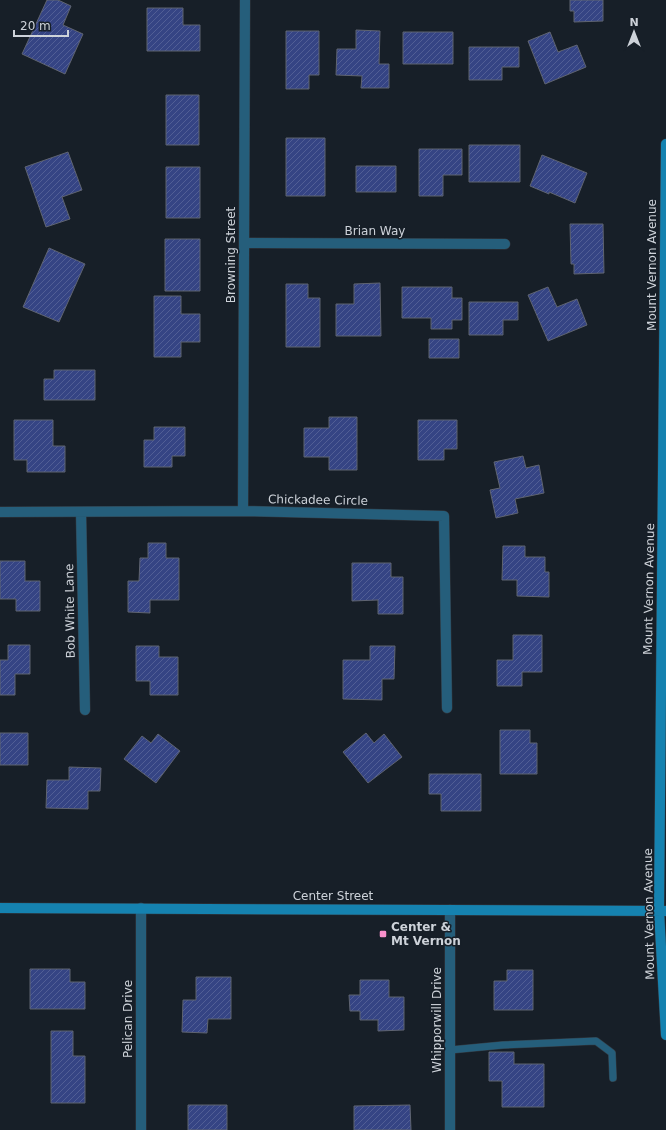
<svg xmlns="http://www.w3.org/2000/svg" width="666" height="1130" viewBox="0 0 666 1130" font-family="'DejaVu Sans',sans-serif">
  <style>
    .building { fill: url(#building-hatch); stroke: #5f6471 }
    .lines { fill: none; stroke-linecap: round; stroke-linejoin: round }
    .lane-casing { stroke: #343c44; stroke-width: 8 }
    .street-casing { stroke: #343c44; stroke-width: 11 }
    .secondary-casing { stroke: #343c44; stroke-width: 11 }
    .lane { stroke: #255e7b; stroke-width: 7 }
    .street { stroke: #255e7b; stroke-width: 10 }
    .secondary { stroke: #1582b0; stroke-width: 10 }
    .poi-dot { fill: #f890cb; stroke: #171f28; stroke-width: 1.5 }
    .labels { text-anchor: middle; stroke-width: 3; stroke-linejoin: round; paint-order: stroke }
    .street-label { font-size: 12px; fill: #cdd2d9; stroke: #171f28 }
    .poi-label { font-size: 12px; font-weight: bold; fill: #cdd2d9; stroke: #171f28; text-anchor: start }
  </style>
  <defs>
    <pattern id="building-hatch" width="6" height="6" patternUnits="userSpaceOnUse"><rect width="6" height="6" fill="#354484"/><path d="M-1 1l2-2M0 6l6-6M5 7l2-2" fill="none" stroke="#515e95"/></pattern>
  </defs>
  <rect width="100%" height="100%" fill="#171f28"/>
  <path class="building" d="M47,0H58L71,6L63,25L83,34L65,74L22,54Z
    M570,0H603V21L574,22V11H570Z
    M147,8H183V25H200V51H147Z
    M356,30L380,31L379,64H389V88H361L362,76L336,75L337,49H356Z
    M286,31H319V75H309V89H286Z
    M403,32H453V64H403Z
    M550,32L558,52L577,45L586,67L545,84L528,41Z
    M469,47H519V67H502V80H469Z
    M166,95H199V145H166Z
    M286,138H325V196H286Z
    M469,145H520V182H469Z
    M419,149H462V175H443V196H419Z
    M68,152L82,190L62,197L70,219L46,227L25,167Z
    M542,155L587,173L575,203L549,192V194L530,186Z
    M356,166H396V192H356Z
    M166,167H200V218H166Z
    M570,224H603L604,273L574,274V264H571Z
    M165,239H200V291H165Z
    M49,248L85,264L59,322L23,307Z
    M380,283L381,336H336V304H354V284Z
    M286,284H308V298H320V347H286Z
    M402,287H452V298H462V320H452V329H431V318H402Z
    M548,287L557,307L577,299L587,325L548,341L528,295Z
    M154,296H181V314H200V342H181V357H154Z
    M469,302H518V320H503V335H469Z
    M429,339H459V358H429Z
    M54,370H95V400H44V379H54Z
    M329,417H357V470H329V457H304V428H329Z
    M14,420H53V446H65V472H27V460H14Z
    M418,420H457V449H444V460H418Z
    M154,427H185V456H172V467H144V440H154Z
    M523,456L526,468L539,465L544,493L515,499L518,513L496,518L490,490L500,488L494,462Z
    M148,543H166V558H179V600H150V613L128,612V581H139L140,558H148Z
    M503,546H525V557H545V572H549V597L517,596V580H502Z
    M0,561H25V581H40V611H16V599H0Z
    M352,563H391V577H403V614H378V600L352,601Z
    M513,635H542V672H522V686H497V660H513Z
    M8,645H30V674H15V695H0V660H8Z
    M136,646H159V657H178V695H150V681H136Z
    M370,646H395L394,679H382V700L343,699V660H370Z
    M500,730H530V743H537V774H500Z
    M0,733H28V765H0Z
    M366,733L374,743L384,734L402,757L368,783L343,752Z
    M158,734L180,751L156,783L124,759L142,736L151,743Z
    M69,767L101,768L100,791H88V809L46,808L47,780H69Z
    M429,774H481V811H441V794H429Z
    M30,969H70V982H85V1009H30Z
    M507,970H533V1010H494V981H507Z
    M196,977H231V1019H208L207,1033L182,1032L183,1000H196Z
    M360,980H389V997H404V1030L378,1031V1020H360V1011H350L349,995H360Z
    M51,1031H73V1056H85V1103H51Z
    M489,1052H514V1064H544V1107H502V1081H489Z
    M188,1105H227V1130H188Z
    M410,1105L411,1130H354V1106Z"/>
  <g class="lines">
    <g class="lane-casing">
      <path id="lane" d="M450,1050L503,1045L596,1041L612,1053L613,1078"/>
    </g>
    <g class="street-casing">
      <path id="street" d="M244,243L505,244
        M243,511L245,0
        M0,512L243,511L444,516L447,708
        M81,512L85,710
        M141,908V1130
        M450,1130V910"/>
    </g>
    <g class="secondary-casing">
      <path id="secondary" d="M666,144L659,911L666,1035
        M0,908L666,911"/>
    </g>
    <use href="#lane" class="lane"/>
    <use href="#street" class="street"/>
    <use href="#secondary" class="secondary"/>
  </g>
  <rect class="poi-dot" x="379" y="930" width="8" height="8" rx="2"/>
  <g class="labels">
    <g class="street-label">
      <text x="375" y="235">Brian Way</text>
      <text transform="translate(231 255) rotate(-90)" y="4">Browning Street</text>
      <text transform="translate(652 265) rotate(-90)" y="4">Mount Vernon Avenue</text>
      <text transform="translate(318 500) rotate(1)" y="4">Chickadee Circle</text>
      <text transform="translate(649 589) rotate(-89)" y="4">Mount Vernon Avenue</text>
      <text transform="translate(70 611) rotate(-91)" y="4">Bob White Lane</text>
      <text x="333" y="900">Center Street</text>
      <text transform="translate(649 914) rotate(-91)" y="4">Mount Vernon Avenue</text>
      <text transform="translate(128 1019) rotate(-90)" y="4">Pelican Drive</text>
      <text transform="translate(437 1020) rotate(-90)" y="4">Whipporwill Drive</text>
    </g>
    <g class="poi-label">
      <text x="391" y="931">Center &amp;<tspan x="391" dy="14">Mt Vernon</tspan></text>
    </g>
  </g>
  <g transform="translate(634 32)" stroke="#171f28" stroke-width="3" paint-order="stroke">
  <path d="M0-3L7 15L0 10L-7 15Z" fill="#cdd2d9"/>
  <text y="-6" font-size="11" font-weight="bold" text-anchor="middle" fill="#cdd2d9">N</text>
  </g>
  <path d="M14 30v6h54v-6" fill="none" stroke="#cdd2d9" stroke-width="2"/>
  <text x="20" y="30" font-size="12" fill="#cdd2d9" stroke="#171f28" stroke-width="3" paint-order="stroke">20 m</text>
</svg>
